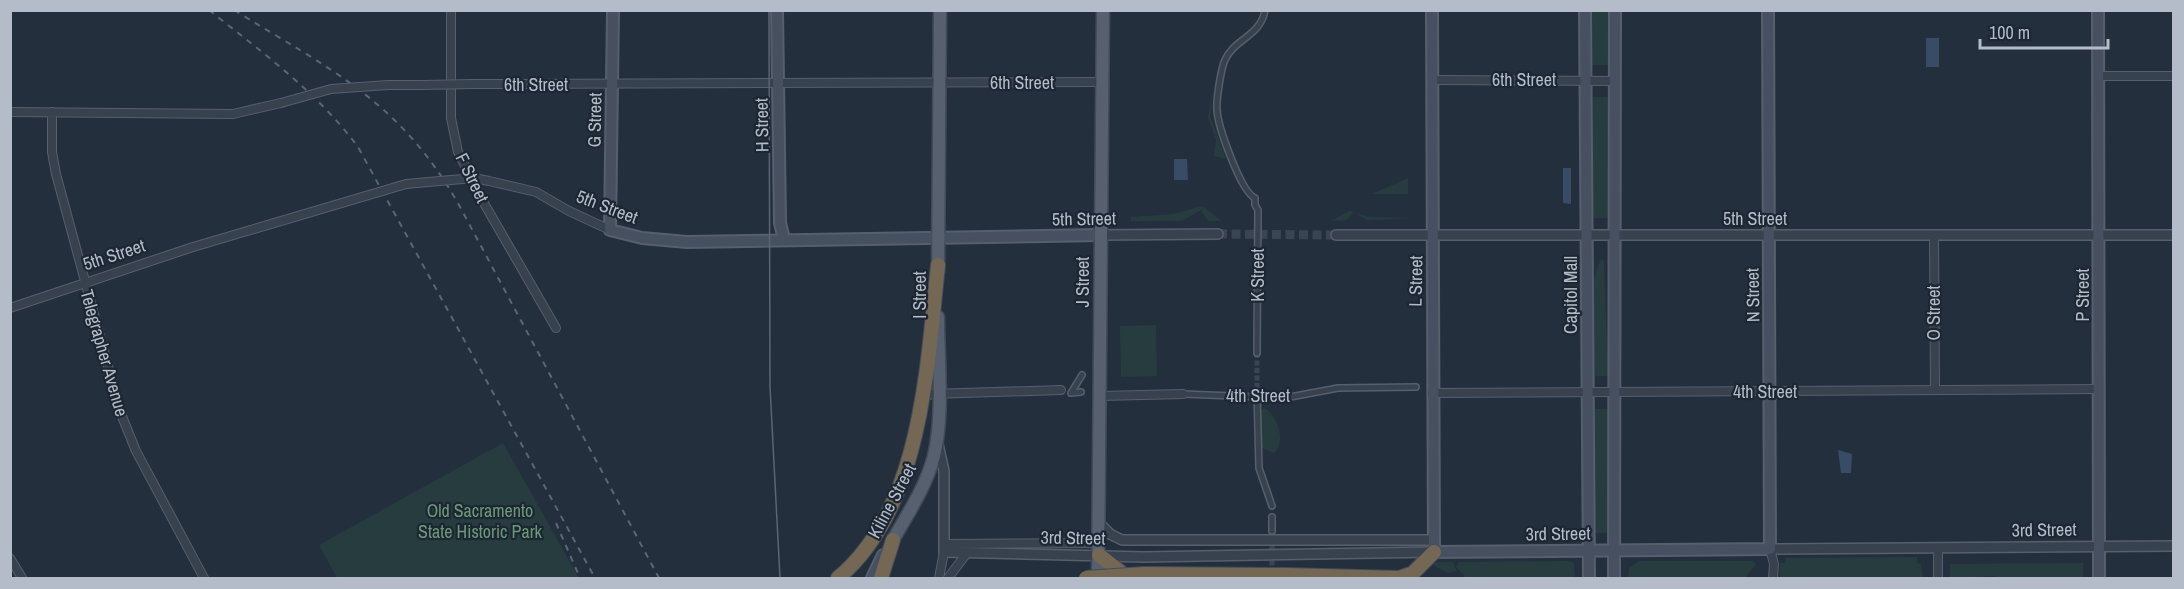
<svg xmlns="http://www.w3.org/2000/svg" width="2184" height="589" viewBox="0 0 2184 589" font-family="'Archivo Narrow',sans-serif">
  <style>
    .green { fill: #263c3f }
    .water { fill: #394c67 }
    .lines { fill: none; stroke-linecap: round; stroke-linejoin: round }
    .pedestrian-tunnel { stroke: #3a4453; stroke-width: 5; stroke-dasharray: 5 2.5; stroke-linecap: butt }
    .tertiary-tunnel { stroke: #3a4453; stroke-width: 9; stroke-dasharray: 9 4.5; stroke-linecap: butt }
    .pedestrian-casing { stroke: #565f6c; stroke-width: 8 }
    .minor-casing { stroke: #565f6c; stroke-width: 10 }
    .tertiary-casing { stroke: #565f6c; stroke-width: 12 }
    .secondary-casing { stroke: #565f6c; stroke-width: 14 }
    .primary-casing { stroke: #414a57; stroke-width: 15 }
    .motorway-casing { stroke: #434c59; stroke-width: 16 }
    .pedestrian { stroke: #38414e; stroke-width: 5 }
    .minor { stroke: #38414e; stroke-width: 8 }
    .tertiary { stroke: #38414e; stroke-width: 9 }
    .secondary { stroke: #465061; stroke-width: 10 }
    .primary { stroke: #56606e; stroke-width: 12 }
    .motorway { stroke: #746855; stroke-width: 14 }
    .tram { stroke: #5a6575; stroke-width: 1.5 }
    .rail { stroke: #5a6575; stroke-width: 2; stroke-dasharray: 6 6; stroke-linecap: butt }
    .minor-bridge-casing { stroke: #565f6c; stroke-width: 10; stroke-linecap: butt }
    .motorway-bridge-casing { stroke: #434c59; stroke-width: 16; stroke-linecap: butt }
    .minor-bridge { stroke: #38414e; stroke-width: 8 }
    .motorway-bridge { stroke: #746855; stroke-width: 14 }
    .labels { text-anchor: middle; stroke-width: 4.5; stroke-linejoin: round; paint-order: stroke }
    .street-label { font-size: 18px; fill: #b4bcc9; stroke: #1d2633 }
    .park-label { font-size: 18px; fill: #6b9a76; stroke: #1d2633 }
  </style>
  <rect width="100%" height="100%" fill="#242f3e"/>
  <path class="green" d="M1590,11H1610V65H1590Z
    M1213,88L1210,116L1226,159L1214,156L1216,140L1208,117Z
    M1593,97H1610L1608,218H1593Z
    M1408,178V194H1372Z
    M1203,206L1221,221H1208L1201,210L1182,221H1131V217L1173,214Z
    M1349,211L1369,217L1415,218L1367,220L1353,212L1347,220L1331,221Z
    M1602,259L1604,261L1608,376H1595C1595,350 1586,278 1602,259Z
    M1156,325L1157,376L1121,377L1120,326Z
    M1264,408C1277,414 1287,441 1274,453L1262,448L1260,412Z
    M1595,409H1608L1609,533H1595Z
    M503,443L579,578H337L319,545Z
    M1917,557V563L1921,564L1923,578H1780V563H1785V558Z
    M1568,561L1574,563L1575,578H1466L1456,567L1459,562Z
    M1639,561H1753L1756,564L1745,578H1628L1629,568Z
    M1436,562H1453L1457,571L1447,573L1433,565Z
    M2083,563V578H1996L1995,576L1950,578V564Z"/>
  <path class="water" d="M1926,38H1939V67H1926Z
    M1174,159H1187L1188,180H1174Z
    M1563,168H1571V204L1563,203Z
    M1838,450L1852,454L1851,473H1841Z"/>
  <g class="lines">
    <path class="pedestrian-tunnel" d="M1257,353V391
      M1272,538V574"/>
    <path class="tertiary-tunnel" d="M1218,234L1336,235"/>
    <g class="pedestrian-casing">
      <path id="pedestrian" d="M1257,353L1258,210L1255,205V198C1241,192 1218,127 1217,110C1216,101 1221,68 1225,60C1234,39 1261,36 1265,10
        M1257,391L1259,468L1272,506
        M1081,392L1071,393L1082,375
        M1183,394L1285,398L1338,388L1416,387
        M1272,517V531"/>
    </g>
    <g class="minor-casing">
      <path id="minor" d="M451,10V118L458,152L485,205L556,328
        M2098,76H2174
        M1432,80L1615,81
        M473,84L1102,82
        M388,85H424
        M10,112L233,114L281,103
        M52,112V152L56,174L121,414L136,451L204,578
        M489,181L536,192L569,211L610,230
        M1934,235L1935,390
        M10,308L193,247
        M1432,393L2099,389
        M1100,396L1183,394
        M923,398L931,394L1061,390
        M944,544L1099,543
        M1938,548V578
        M1770,549L1774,564L1773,578
        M10,558L22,578
        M939,578L944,552
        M948,578L967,553"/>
    </g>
    <g class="tertiary-casing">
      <path id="tertiary" d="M1101,235L1218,234
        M1336,235H2174
        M938,444L944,471V552L1144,557L1434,552
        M1099,523L1110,534L1122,540H1434
        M1770,549L2174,546"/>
    </g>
    <g class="secondary-casing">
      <path id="secondary" d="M613,10L610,230L642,238L687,242L1101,235
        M777,10L780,223L784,239
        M1432,10L1434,552L1770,549L1768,10
        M1585,10L1589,578
        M2098,10L2099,578
        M872,578L883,555
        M1614,578L1615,10"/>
    </g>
    <g class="primary-casing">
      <path id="primary" d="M938,272L940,10
        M893,540C908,513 926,487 934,456C944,414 938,360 938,317
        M1098,578L1103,10"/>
    </g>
    <g class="motorway-casing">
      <path id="motorway" d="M1099,555L1128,578
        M1285,575L1399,578L1413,573L1434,552
        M838,578C922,508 927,367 938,265
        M881,578L893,540"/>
    </g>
    <use href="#pedestrian" class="pedestrian"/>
    <use href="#minor" class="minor"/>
    <use href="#tertiary" class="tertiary"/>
    <use href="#secondary" class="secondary"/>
    <use href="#primary" class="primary"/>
    <use href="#motorway" class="motorway"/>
    <path class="tram" d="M769,10L770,387L780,578"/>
    <path class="rail" d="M209,10C263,53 317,92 358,147L595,578
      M234,10C331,70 400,101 459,205L659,578
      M556,523L580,578"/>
    <g class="minor-bridge-casing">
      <path id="minor-bridge" d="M424,85L473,84
        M281,103L331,89L388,85
        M193,247L406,184L474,178L489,181"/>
    </g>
    <g class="motorway-bridge-casing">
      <path id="motorway-bridge" d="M1086,578L1144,574L1285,575"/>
    </g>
    <use href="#minor-bridge" class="minor-bridge"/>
    <use href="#motorway-bridge" class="motorway-bridge"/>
  </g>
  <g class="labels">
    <g class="street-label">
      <text x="1524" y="86">6th Street</text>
      <text x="1022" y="89">6th Street</text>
      <text x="536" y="91">6th Street</text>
      <text transform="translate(595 120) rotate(-89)" y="6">G Street</text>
      <text transform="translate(762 125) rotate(-91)" y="6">H Street</text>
      <text transform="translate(472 178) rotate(64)" y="6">F Street</text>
      <text transform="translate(607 207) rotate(21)" y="6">5th Street</text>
      <text transform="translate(1084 219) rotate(-1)" y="6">5th Street</text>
      <text x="1755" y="225">5th Street</text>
      <text transform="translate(114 255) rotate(-18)" y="6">5th Street</text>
      <text transform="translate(1258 275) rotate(-90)" y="6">K Street</text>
      <text transform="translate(1416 281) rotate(-89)" y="6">L Street</text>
      <text transform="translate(1083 282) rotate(-90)" y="6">J Street</text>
      <text transform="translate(920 295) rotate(-90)" y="6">I Street</text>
      <text transform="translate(1571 295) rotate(-90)" y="6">Capitol Mall</text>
      <text transform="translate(1753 295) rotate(-91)" y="6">N Street</text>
      <text transform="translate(2083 295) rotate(-90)" y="6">P Street</text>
      <text transform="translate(1934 313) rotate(-90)" y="6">O Street</text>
      <text transform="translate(104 353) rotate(74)" y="6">Telegrapher Avenue</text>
      <text x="1765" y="398">4th Street</text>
      <text x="1258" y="402">4th Street</text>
      <text transform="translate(892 501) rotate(-62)" y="6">Kiline Street</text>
      <text transform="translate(2044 530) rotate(-1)" y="6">3rd Street</text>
      <text transform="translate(1558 534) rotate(-1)" y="6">3rd Street</text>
      <text transform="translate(1073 538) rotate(1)" y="6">3rd Street</text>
    </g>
    <g class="park-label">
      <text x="480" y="517">Old Sacramento<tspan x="480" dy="21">State Historic Park</tspan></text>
    </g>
  </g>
  <rect width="2184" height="589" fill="none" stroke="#b4bcc9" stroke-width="24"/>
  <path d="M1980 39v9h128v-9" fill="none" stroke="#b4bcc9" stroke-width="3"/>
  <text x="1989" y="39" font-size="18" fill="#b4bcc9" stroke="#1d2633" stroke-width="4.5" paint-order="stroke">100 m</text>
</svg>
